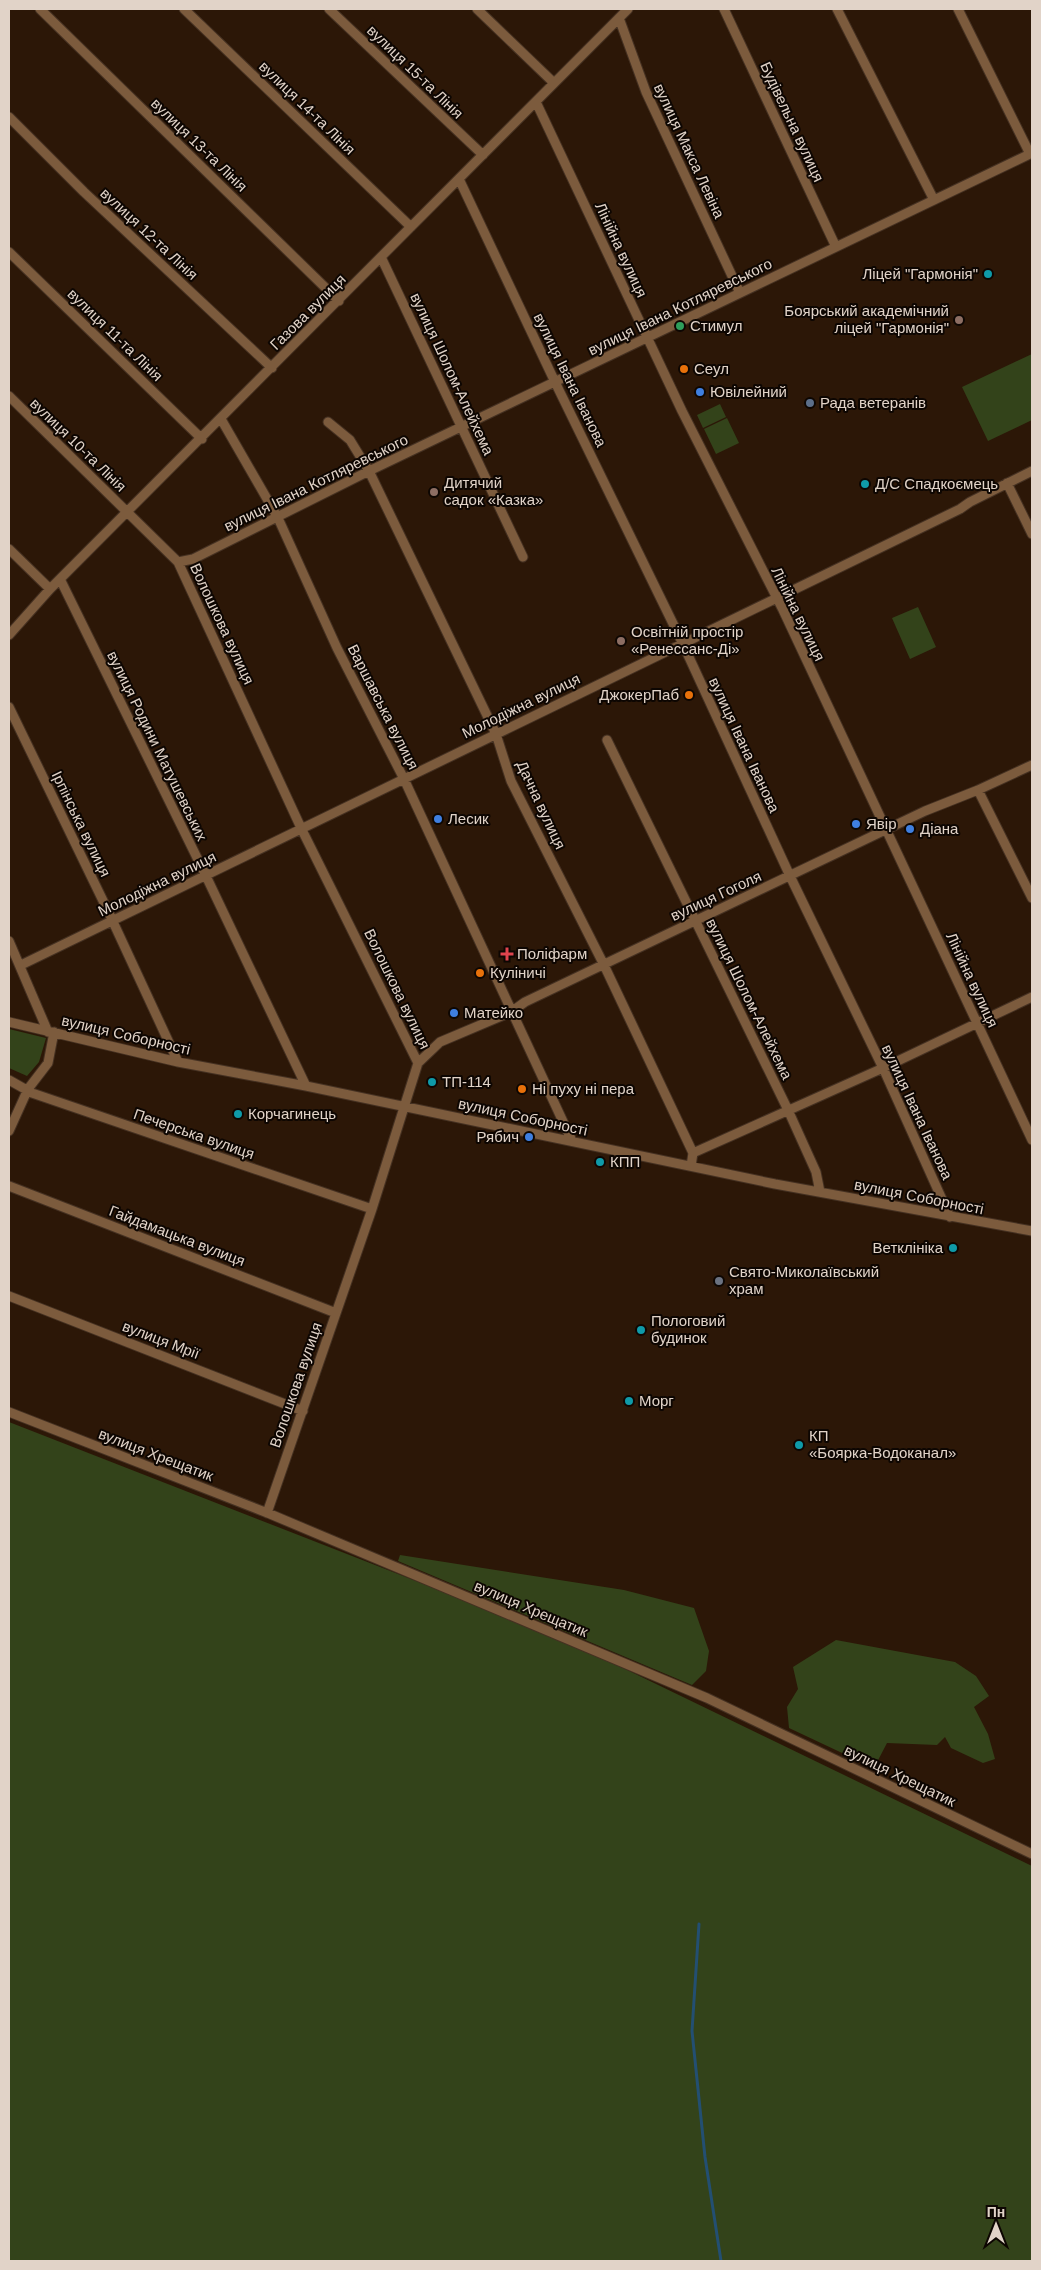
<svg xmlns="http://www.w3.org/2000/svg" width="1041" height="2270" viewBox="0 0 1041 2270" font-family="Helvetica,sans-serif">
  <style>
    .green { fill: #33431a }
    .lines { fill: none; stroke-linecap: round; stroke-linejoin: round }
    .stream { stroke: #234f72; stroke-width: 3 }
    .minor-casing { stroke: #453122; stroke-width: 11 }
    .minor { stroke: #7c5b3d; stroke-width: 9 }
    .culture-dot { fill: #0f9aa8; stroke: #0d0602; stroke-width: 2 }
    .education-dot { fill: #8d6e63; stroke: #0d0602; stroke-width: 2 }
    .leisure-dot { fill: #2e9e5b; stroke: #0d0602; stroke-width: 2 }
    .food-dot { fill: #e8710a; stroke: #0d0602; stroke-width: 2 }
    .shop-dot { fill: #3f7fe0; stroke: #0d0602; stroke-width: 2 }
    .service-dot { fill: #5c6f8a; stroke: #0d0602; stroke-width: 2 }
    .health-dot { fill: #e0444e; stroke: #0d0602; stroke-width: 2 }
    .worship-dot { fill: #6b7280; stroke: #0d0602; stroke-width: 2 }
    .labels { text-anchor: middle; stroke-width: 4; stroke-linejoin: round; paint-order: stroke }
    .street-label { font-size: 15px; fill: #e1d3c8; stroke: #0d0602 }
    .poi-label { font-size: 15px; fill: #e1d3c8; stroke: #0d0602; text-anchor: start }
  </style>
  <rect width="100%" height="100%" fill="#2c1707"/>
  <path class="green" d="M1032,354V420L988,441L962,387Z
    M720,404L726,417L703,428L697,415Z
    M727,418L739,443L716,454L704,429Z
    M918,607L936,647L910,659L892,618Z
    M9,1029L46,1038L39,1062L27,1076L9,1068Z
    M9,1422L557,1636L1032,1866V2261H9Z
    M400,1555L624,1590L694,1608L709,1651L706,1671L692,1685L398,1561Z
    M836,1640L955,1662L976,1676L989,1696L974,1707L988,1734L995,1759L983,1763L951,1748L945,1737L937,1745L887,1743L874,1768L789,1728L787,1707L798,1689L793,1667Z"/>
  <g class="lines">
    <path class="stream" d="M699,1924L692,2031L705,2157L721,2261"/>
    <g class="minor-casing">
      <path id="minor" d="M40,9L339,301
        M184,9L411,227
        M329,9L483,155
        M477,9L554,83
        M724,9L836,247
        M837,9L934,200
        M958,9L1030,154
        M619,18L646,92L740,293
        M536,102L682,411L783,610L1032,1140
        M9,117L84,192L272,368
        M459,179L555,382L682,642L790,876L883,1068L950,1217
        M9,252L202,439
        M381,257L523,557
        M9,396L178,562L302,830L418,1063L372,1209L267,1513
        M221,419L278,518L337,648L404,779L572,1141
        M328,422L350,440L369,471L496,734L511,781L604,965L693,1153
        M1007,483L1032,534
        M9,549L50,589
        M178,562L193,559L369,471L1032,153
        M61,581L206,876L306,1086
        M9,635L50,589L628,9
        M9,707L108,911L178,1062
        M607,740L788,1110L816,1172L820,1192
        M978,790L1032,898
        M9,941L48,1032
        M21,965L960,509L970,502L1032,471
        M9,1022L178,1062L306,1086L775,1184L1032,1231
        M418,1063L440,1042L511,1012L525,1002L925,811L978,790L1032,765
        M9,1080L32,1093L372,1209
        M9,1131L28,1089L48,1063L54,1032
        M691,1166L693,1153L883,1068L1032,997
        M9,1186L336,1313
        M9,1296L303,1411
        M9,1412L270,1514L707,1698L1032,1854"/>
    </g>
    <use href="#minor" class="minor"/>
  </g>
  <g class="culture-dot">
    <circle cx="988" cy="274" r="5"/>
    <circle cx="865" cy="484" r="5"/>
    <circle cx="432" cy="1082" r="5"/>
    <circle cx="238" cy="1114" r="5"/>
    <circle cx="600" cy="1162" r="5"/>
    <circle cx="953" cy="1248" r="5"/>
    <circle cx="641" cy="1330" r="5"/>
    <circle cx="629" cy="1401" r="5"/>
    <circle cx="799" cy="1445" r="5"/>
  </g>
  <g class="education-dot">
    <circle cx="959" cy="320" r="5"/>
    <circle cx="434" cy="492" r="5"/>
    <circle cx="621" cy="641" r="5"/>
  </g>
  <circle class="leisure-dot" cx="680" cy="326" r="5"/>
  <g class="food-dot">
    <circle cx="684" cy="369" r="5"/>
    <circle cx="689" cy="695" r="5"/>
    <circle cx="480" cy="973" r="5"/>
    <circle cx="522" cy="1089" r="5"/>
  </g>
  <g class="shop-dot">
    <circle cx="700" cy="392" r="5"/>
    <circle cx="438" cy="819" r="5"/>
    <circle cx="856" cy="824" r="5"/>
    <circle cx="910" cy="829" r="5"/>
    <circle cx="454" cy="1013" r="5"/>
    <circle cx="529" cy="1137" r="5"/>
  </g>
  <circle class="service-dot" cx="810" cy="403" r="5"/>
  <path class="health-dot" d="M504.5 946.5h5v5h5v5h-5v5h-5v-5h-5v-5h5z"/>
  <circle class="worship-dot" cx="719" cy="1281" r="5"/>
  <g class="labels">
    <g class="street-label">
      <text transform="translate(415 72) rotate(44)" y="5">вулиця 15-та Лінія</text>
      <text transform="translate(307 108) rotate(44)" y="5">вулиця 14-та Лінія</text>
      <text transform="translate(792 122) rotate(65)" y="5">Будівельна вулиця</text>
      <text transform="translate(199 145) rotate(44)" y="5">вулиця 13-та Лінія</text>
      <text transform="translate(689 151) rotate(65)" y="5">вулиця Макса Левіна</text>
      <text transform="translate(149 234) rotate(43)" y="5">вулиця 12-та Лінія</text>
      <text transform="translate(621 250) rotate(65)" y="5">Лінійна вулиця</text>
      <text transform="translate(680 307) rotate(-26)" y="5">вулиця Івана Котляревського</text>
      <text transform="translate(308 312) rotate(-45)" y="5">Газова вулиця</text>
      <text transform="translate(115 335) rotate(44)" y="5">вулиця 11-та Лінія</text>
      <text transform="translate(452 374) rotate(65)" y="5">вулиця Шолом-Алейхема</text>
      <text transform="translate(570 380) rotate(64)" y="5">вулиця Івана Іванова</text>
      <text transform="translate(78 445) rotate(44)" y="5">вулиця 10-та Лінія</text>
      <text transform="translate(316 483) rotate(-26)" y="5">вулиця Івана Котляревського</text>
      <text transform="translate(798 614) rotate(64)" y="5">Лінійна вулиця</text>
      <text transform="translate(222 624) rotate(65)" y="5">Волошкова вулиця</text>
      <text transform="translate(521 706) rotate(-26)" y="5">Молодіжна вулиця</text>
      <text transform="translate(383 707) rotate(63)" y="5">Варшавська вулиця</text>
      <text transform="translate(744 745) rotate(65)" y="5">вулиця Івана Іванова</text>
      <text transform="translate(157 746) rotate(64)" y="5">вулиця Родини Матушевських</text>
      <text transform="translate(541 805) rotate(65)" y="5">Дачна вулиця</text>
      <text transform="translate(81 824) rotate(64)" y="5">Ірпінська вулиця</text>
      <text transform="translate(157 884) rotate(-26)" y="5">Молодіжна вулиця</text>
      <text transform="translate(716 896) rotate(-25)" y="5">вулиця Гоголя</text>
      <text transform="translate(972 980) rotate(65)" y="5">Лінійна вулиця</text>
      <text transform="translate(397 989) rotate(64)" y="5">Волошкова вулиця</text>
      <text transform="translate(749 999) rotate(64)" y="5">вулиця Шолом-Алейхема</text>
      <text transform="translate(126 1035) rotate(13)" y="5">вулиця Соборності</text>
      <text transform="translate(917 1112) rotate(65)" y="5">вулиця Івана Іванова</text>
      <text transform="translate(523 1117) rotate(12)" y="5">вулиця Соборності</text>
      <text transform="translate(194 1134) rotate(19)" y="5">Печерська вулиця</text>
      <text transform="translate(919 1197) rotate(11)" y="5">вулиця Соборності</text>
      <text transform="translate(177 1236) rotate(21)" y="5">Гайдамацька вулиця</text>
      <text transform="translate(161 1340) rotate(21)" y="5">вулиця Мрії</text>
      <text transform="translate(296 1385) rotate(-71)" y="5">Волошкова вулиця</text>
      <text transform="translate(156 1455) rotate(21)" y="5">вулиця Хрещатик</text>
      <text transform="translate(531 1609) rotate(23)" y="5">вулиця Хрещатик</text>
      <text transform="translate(900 1776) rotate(26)" y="5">вулиця Хрещатик</text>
    </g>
    <g class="poi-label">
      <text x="978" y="279" text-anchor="end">Ліцей "Гармонія"</text>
      <text x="949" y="316" text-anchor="end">Боярський академічний<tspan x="949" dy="17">ліцей "Гармонія"</tspan></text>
      <text x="690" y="331">Стимул</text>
      <text x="694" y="374">Сеул</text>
      <text x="710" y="397">Ювілейний</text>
      <text x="820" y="408">Рада ветеранів</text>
      <text x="444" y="488">Дитячий<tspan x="444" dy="17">садок «Казка»</tspan></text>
      <text x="875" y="489">Д/С Спадкоємець</text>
      <text x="631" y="637">Освітній простір<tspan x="631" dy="17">«Ренессанс-Ді»</tspan></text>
      <text x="679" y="700" text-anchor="end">ДжокерПаб</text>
      <text x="448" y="824">Лесик</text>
      <text x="866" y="829">Явір</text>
      <text x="920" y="834">Діана</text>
      <text x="517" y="959">Поліфарм</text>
      <text x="490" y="978">Куліничі</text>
      <text x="464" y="1018">Матейко</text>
      <text x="442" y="1087">ТП-114</text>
      <text x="532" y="1094">Ні пуху ні пера</text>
      <text x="248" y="1119">Корчагинець</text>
      <text x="519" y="1142" text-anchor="end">Рябич</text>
      <text x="610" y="1167">КПП</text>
      <text x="943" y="1253" text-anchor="end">Ветклініка</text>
      <text x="729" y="1277">Свято-Миколаївський<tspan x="729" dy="17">храм</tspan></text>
      <text x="651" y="1326">Пологовий<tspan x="651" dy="17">будинок</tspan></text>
      <text x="639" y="1406">Морг</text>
      <text x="809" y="1441">КП<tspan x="809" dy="17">«Боярка-Водоканал»</tspan></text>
    </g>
  </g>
  <rect width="1041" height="2270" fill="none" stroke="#e1d3c8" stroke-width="20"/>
  <g transform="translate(996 2225)" stroke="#0d0602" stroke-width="4" paint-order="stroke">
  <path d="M0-4L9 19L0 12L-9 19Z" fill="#e1d3c8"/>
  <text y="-8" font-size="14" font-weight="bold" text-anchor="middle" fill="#e1d3c8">Пн</text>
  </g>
</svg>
